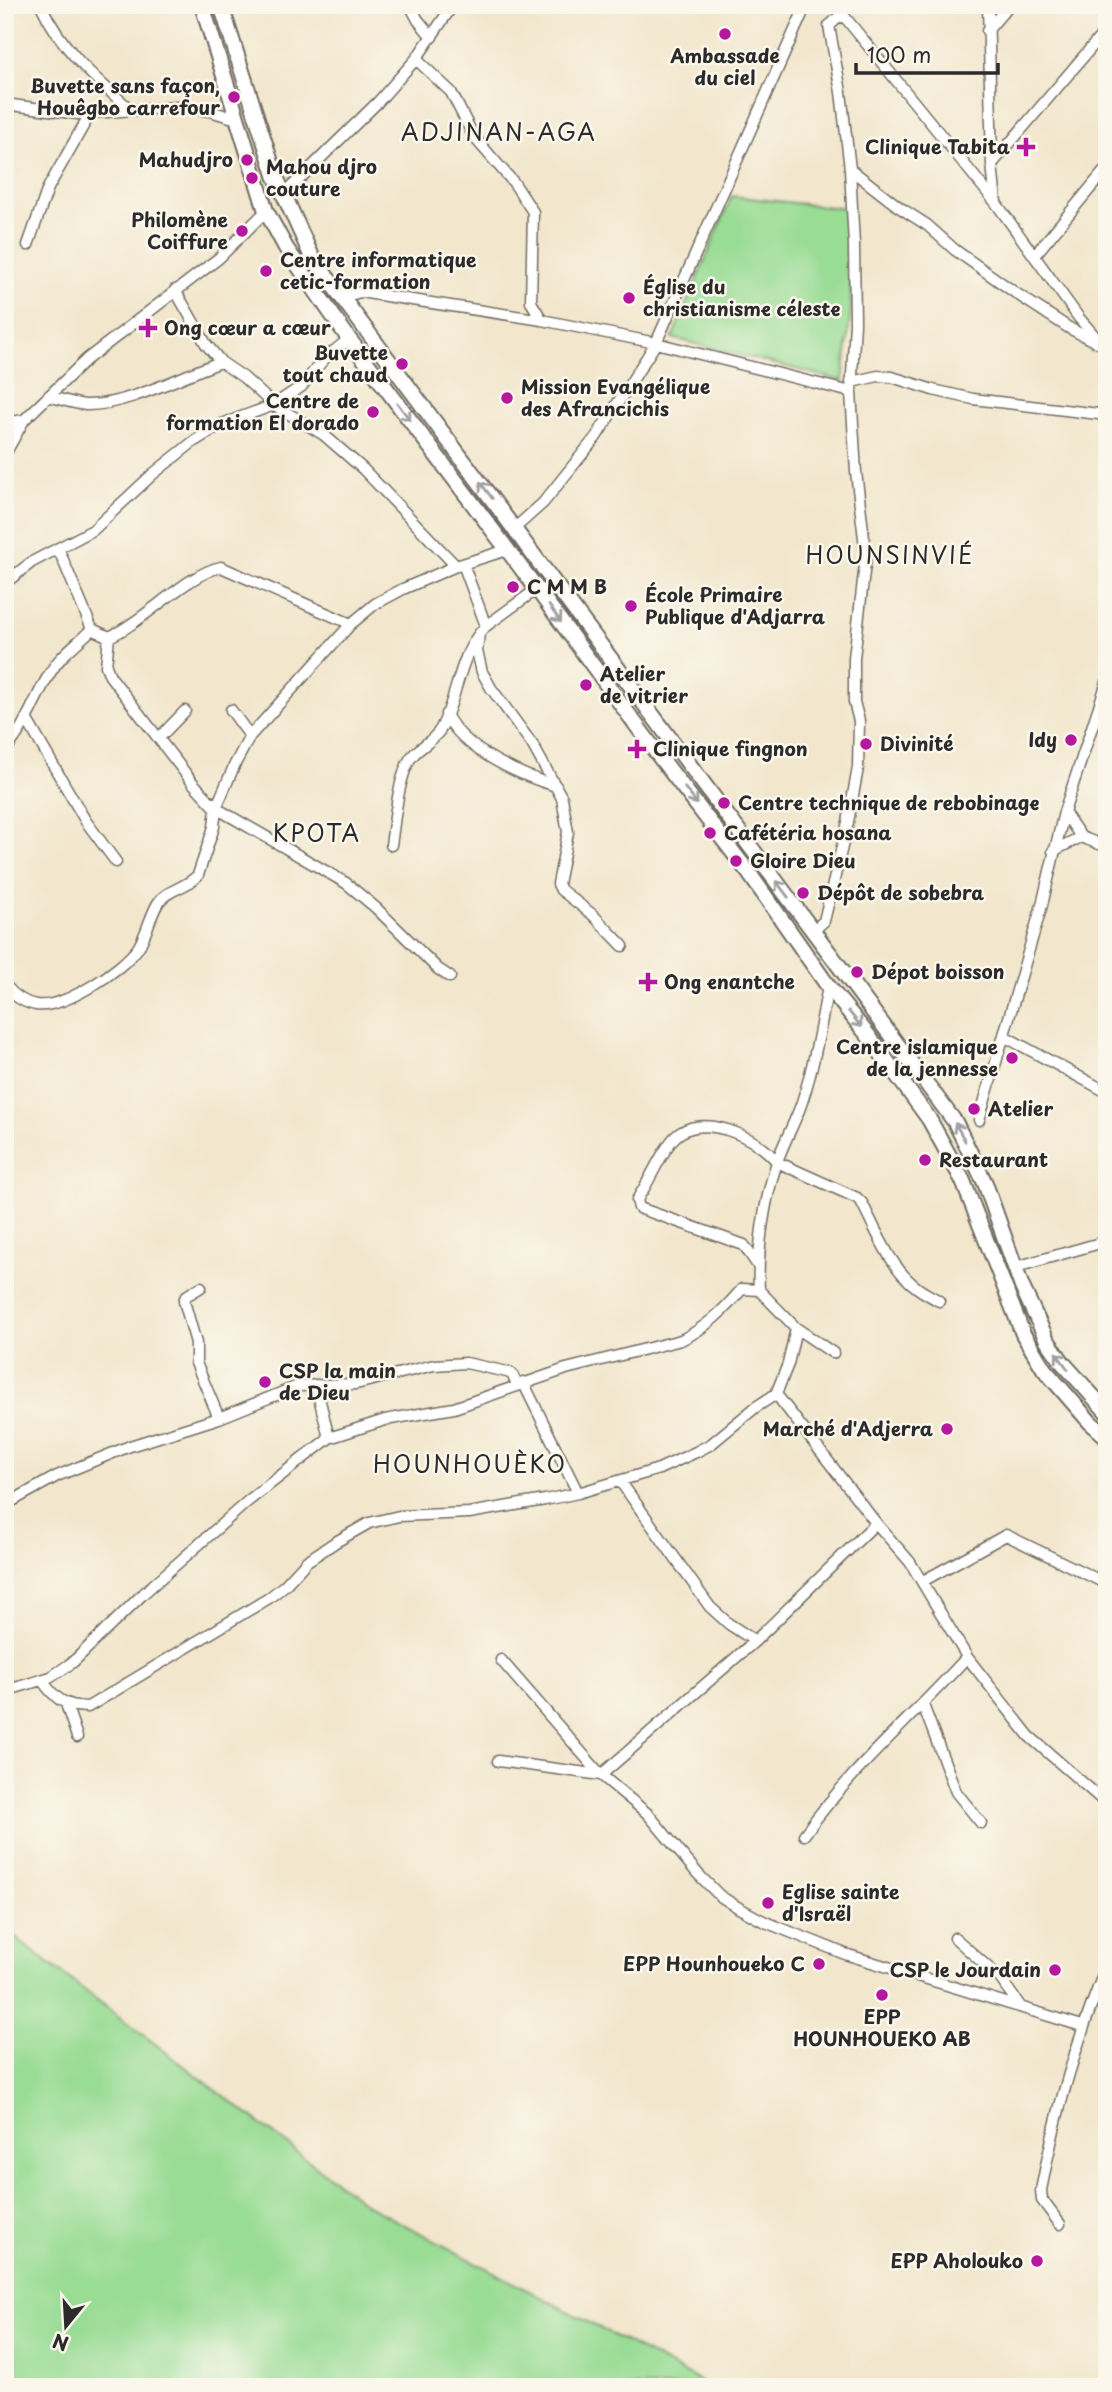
<svg xmlns="http://www.w3.org/2000/svg" width="1112" height="2392" viewBox="0 0 1112 2392" font-family="'Playpen Sans',sans-serif">
  <style>
    .green { fill: #99dc94; stroke: #628460; stroke-width: 2 }
    .lines { fill: none; stroke-linecap: round; stroke-linejoin: round }
    .minor-casing { stroke: #716c63; stroke-width: 13 }
    .primary-casing { stroke: #716c63; stroke-width: 18 }
    .minor { stroke: #fff; stroke-width: 10 }
    .primary { stroke: #fff; stroke-width: 14 }
    .oneway { stroke: #a0a0a0 }
    .poi-dot { fill: #b5179e; stroke: #fbf7ec; stroke-width: 2.5 }
    .labels { text-anchor: middle; stroke-width: 5; stroke-linejoin: round; paint-order: stroke }
    .poi-label { font-size: 19px; font-weight: bold; fill: #2b2b2b; stroke: #fbf7ec; text-anchor: start }
    .quarter-label { font-size: 23px; letter-spacing: 2px; fill: #2b2b2b; stroke: #fbf7ec }
  </style>
  <rect width="100%" height="100%" fill="#fbf7ec"/>
  <filter id="ink" filterUnits="userSpaceOnUse"><feTurbulence type="fractalNoise" baseFrequency=".0143" numOctaves="2"/><feDisplacementMap in="SourceGraphic" scale="14" xChannelSelector="R" yChannelSelector="G"/><feConvolveMatrix kernelMatrix="1 2 1 2 8 2 1 2 1" color-interpolation-filters="sRGB"/></filter>
  <filter id="wash" filterUnits="userSpaceOnUse"><feTurbulence type="fractalNoise" baseFrequency=".00686" numOctaves="4" result="noise"/><feDisplacementMap in="SourceGraphic" scale="28" xChannelSelector="R" yChannelSelector="G"/><feGaussianBlur stdDeviation="1.57" result="paint"/><feColorMatrix in="noise" values="0 0 0 0 0 0 0 0 0 0 0 0 0 0 0 0 0 1.4 0 .05"/><feComposite in="paint" operator="in"/></filter>
  <g filter="url(#wash)">
    <rect width="100%" height="100%" fill="#f2e6cc"/>
    <path class="green" d="M732,196L848,209L851,309L843,381L672,338Z
      M5,1930L367,2205L711,2387H5Z"/>
  </g>
  <g filter="url(#ink)">
    <g class="lines">
      <g class="minor-casing">
        <path id="minor" d="M41,5C61,49 94,78 130,109
          M410,5L418,20L432,37
          M835,5L996,203L1079,318L1107,350
          M988,5L992,164L996,203
          M987,31L1009,5
          M416,59L451,92L474,137L514,183L533,212L531,302L542,320
          M5,104L78,114L178,107L210,111L230,117L238,116
          M992,164L1107,29
          M850,169L899,207L927,225L955,250L1017,294L1069,328L1098,343
          M283,195L378,102L416,59L453,5
          M28,245L48,188L90,114
          M1034,256L1107,168
          M175,290L206,344L221,362L243,377L274,405L324,435L363,469L456,566
          M343,297L360,292L542,320L656,343L851,392
          M851,382L878,376L892,377L933,390L973,399L1107,415
          M48,396C60,399 74,404 86,405C126,406 183,375 221,362
          M5,423L24,420L87,359L219,258L266,211
          M5,454L24,420
          M515,528L543,503L596,437L656,343L806,5
          M58,548L92,629L109,637
          M463,564L486,626
          M5,583L32,562L93,530L153,474L193,442L222,424L274,405L302,386L323,360L349,339
          M479,634L477,651L482,672L491,688L532,744L562,798L568,832L558,884L561,890L593,915L623,946
          M109,637L106,666L110,676L193,783L216,808L346,883L376,908L438,969L450,977
          M109,637C145,621 187,574 221,567L351,624
          M231,710L250,736
          M446,714C463,750 519,775 556,786
          M27,720L85,820L116,862
          M159,738L185,711
          M5,750C26,727 34,699 50,673C60,655 78,643 92,629
          M1064,812L1081,837L1107,847
          M391,845C395,819 397,789 407,765C412,750 431,744 440,730C458,698 458,654 486,626L537,589
          M1053,851L1081,837
          M813,931L824,921L848,822L858,768L859,721L854,702V658L866,555L856,472L851,392L855,323L854,245L850,169L841,92L829,26L843,13
          M5,985C14,996 23,1003 36,1005C64,1009 122,970 138,948C147,934 150,916 158,903C167,889 187,888 198,875L214,827L216,808L235,764L250,736L351,624L375,604L403,589L456,566L507,550
          M1004,1036L1107,1092
          M979,1120L1042,905L1064,812L1107,682
          M758,1266L744,1245L639,1208L637,1200L641,1193C651,1178 663,1149 675,1137C701,1111 758,1137 777,1162L857,1198L862,1203C876,1230 890,1267 915,1286C922,1292 931,1296 939,1301
          M1016,1267L1107,1241
          M201,1287L186,1296L184,1301L196,1343V1363L219,1418
          M759,1290C757,1249 764,1202 777,1162C784,1141 795,1123 802,1102C814,1065 821,1025 828,986
          M523,1382L578,1493
          M316,1385L329,1438
          M776,1394L876,1523L910,1562L967,1657L1029,1736L1107,1804
          M620,1481L710,1607L729,1624L755,1641
          M5,1505L57,1476L130,1446L219,1418L298,1386L356,1384L434,1365L466,1363L507,1372L512,1374L517,1385
          M923,1581L1006,1535L1107,1584
          M501,1660L601,1775L648,1814L698,1874L720,1896L739,1908L763,1921L845,1954L1082,2026
          M42,1680C54,1698 65,1707 88,1707L269,1598L285,1585L307,1561L334,1543L369,1523L399,1516L469,1513L545,1500L578,1493L659,1469L696,1452L711,1444L756,1407L776,1394L788,1364L796,1328
          M5,1691L51,1677L73,1662L144,1593L248,1501L329,1438L385,1420L454,1408L566,1369L681,1340C706,1328 724,1310 742,1289L759,1290L796,1328L833,1353
          M66,1704L77,1737
          M923,1705L956,1792L981,1823
          M498,1761L601,1775L755,1641L876,1523
          M804,1835C851,1769 913,1717 967,1657
          M955,1938L1000,1978L1020,2006
          M1098,1987L1107,1999
          M1060,2224L1042,2200L1041,2190C1057,2108 1076,2042 1107,1965"/>
      </g>
      <g class="primary-casing">
        <path id="primary" d="M202,5L266,211L286,248L349,339L537,589L656,752L749,873L828,986L867,1034L929,1119L963,1181L1023,1334L1044,1369L1090,1422L1107,1437
          M221,5L275,175L312,257L955,1122L985,1183L1022,1287L1047,1340L1063,1363L1107,1412"/>
      </g>
      <use href="#minor" class="minor"/>
      <use href="#primary" class="primary"/>
    </g>
    <defs><path id="oneway-shaft" d="M-6 0H5M1.5-3L5.5 0L1.5 3" fill="none" stroke-width="1.6" stroke-linecap="round" stroke-linejoin="round" transform="scale(1.75)"/></defs>
    <g class="oneway">
      <use href="#oneway-shaft" transform="translate(404 412) rotate(53)"/>
      <use href="#oneway-shaft" transform="translate(486 490) rotate(-127)"/>
      <use href="#oneway-shaft" transform="translate(555 614) rotate(55)"/>
      <use href="#oneway-shaft" transform="translate(691 796) rotate(52)"/>
      <use href="#oneway-shaft" transform="translate(782 889) rotate(-127)"/>
      <use href="#oneway-shaft" transform="translate(855 1019) rotate(51)"/>
      <use href="#oneway-shaft" transform="translate(960 1132) rotate(-119)"/>
      <use href="#oneway-shaft" transform="translate(1062 1361) rotate(-126)"/>
    </g>
  </g>
  <g class="poi-dot">
    <circle cx="725" cy="34" r="7"/>
    <circle cx="234" cy="97" r="7"/>
    <path d="M1022.5 136.5h7v7h7v7h-7v7h-7v-7h-7v-7h7z"/>
    <circle cx="247" cy="160" r="7"/>
    <circle cx="252" cy="178" r="7"/>
    <circle cx="242" cy="231" r="7"/>
    <circle cx="266" cy="271" r="7"/>
    <circle cx="629" cy="298" r="7"/>
    <path d="M144.5 317.5h7v7h7v7h-7v7h-7v-7h-7v-7h7z"/>
    <circle cx="402" cy="364" r="7"/>
    <circle cx="507" cy="398" r="7"/>
    <circle cx="373" cy="412" r="7"/>
    <circle cx="513" cy="587" r="7"/>
    <circle cx="631" cy="606" r="7"/>
    <circle cx="586" cy="685" r="7"/>
    <circle cx="1071" cy="740" r="7"/>
    <circle cx="866" cy="744" r="7"/>
    <path d="M633.5 738.5h7v7h7v7h-7v7h-7v-7h-7v-7h7z"/>
    <circle cx="724" cy="803" r="7"/>
    <circle cx="710" cy="833" r="7"/>
    <circle cx="736" cy="861" r="7"/>
    <circle cx="803" cy="893" r="7"/>
    <circle cx="857" cy="972" r="7"/>
    <path d="M644.5 971.5h7v7h7v7h-7v7h-7v-7h-7v-7h7z"/>
    <circle cx="1012" cy="1058" r="7"/>
    <circle cx="974" cy="1109" r="7"/>
    <circle cx="925" cy="1160" r="7"/>
    <circle cx="265" cy="1382" r="7"/>
    <circle cx="947" cy="1429" r="7"/>
    <circle cx="768" cy="1903" r="7"/>
    <circle cx="819" cy="1964" r="7"/>
    <circle cx="1055" cy="1970" r="7"/>
    <circle cx="882" cy="1995" r="7"/>
    <circle cx="1037" cy="2261" r="7"/>
  </g>
  <g class="labels">
    <g class="poi-label">
      <text x="725" y="63" text-anchor="middle">Ambassade<tspan x="725" dy="22">du ciel</tspan></text>
      <text x="220" y="93" text-anchor="end">Buvette sans façon,<tspan x="220" dy="22">Houêgbo carrefour</tspan></text>
      <text x="1010" y="154" text-anchor="end">Clinique Tabita</text>
      <text x="233" y="167" text-anchor="end">Mahudjro</text>
      <text x="266" y="174">Mahou djro<tspan x="266" dy="22">couture</tspan></text>
      <text x="228" y="227" text-anchor="end">Philomène<tspan x="228" dy="22">Coiffure</tspan></text>
      <text x="280" y="267">Centre informatique<tspan x="280" dy="22">cetic-formation</tspan></text>
      <text x="643" y="294">Église du<tspan x="643" dy="22">christianisme céleste</tspan></text>
      <text x="164" y="335">Ong cœur a cœur</text>
      <text x="388" y="360" text-anchor="end">Buvette<tspan x="388" dy="22">tout chaud</tspan></text>
      <text x="521" y="394">Mission Evangélique<tspan x="521" dy="22">des Afrancichis</tspan></text>
      <text x="359" y="408" text-anchor="end">Centre de<tspan x="359" dy="22">formation El dorado</tspan></text>
      <text x="527" y="594">C M M B</text>
      <text x="645" y="602">École Primaire<tspan x="645" dy="22">Publique d'Adjarra</tspan></text>
      <text x="600" y="681">Atelier<tspan x="600" dy="22">de vitrier</tspan></text>
      <text x="1057" y="747" text-anchor="end">Idy</text>
      <text x="880" y="751">Divinité</text>
      <text x="653" y="756">Clinique fingnon</text>
      <text x="738" y="810">Centre technique de rebobinage</text>
      <text x="724" y="840">Cafétéria hosana</text>
      <text x="750" y="868">Gloire Dieu</text>
      <text x="817" y="900">Dépôt de sobebra</text>
      <text x="871" y="979">Dépot boisson</text>
      <text x="664" y="989">Ong enantche</text>
      <text x="998" y="1054" text-anchor="end">Centre islamique<tspan x="998" dy="22">de la jennesse</tspan></text>
      <text x="988" y="1116">Atelier</text>
      <text x="939" y="1167">Restaurant</text>
      <text x="279" y="1378">CSP la main<tspan x="279" dy="22">de Dieu</tspan></text>
      <text x="933" y="1436" text-anchor="end">Marché d'Adjerra</text>
      <text x="782" y="1899">Eglise sainte<tspan x="782" dy="22">d'Israël</tspan></text>
      <text x="805" y="1971" text-anchor="end">EPP Hounhoueko C</text>
      <text x="1041" y="1977" text-anchor="end">CSP le Jourdain</text>
      <text x="882" y="2024" text-anchor="middle">EPP<tspan x="882" dy="22">HOUNHOUEKO AB</tspan></text>
      <text x="1023" y="2268" text-anchor="end">EPP Aholouko</text>
    </g>
    <g class="quarter-label">
      <text x="499" y="141">ADJINAN-AGA</text>
      <text x="890" y="564">HOUNSINVIÉ</text>
      <text x="317" y="842">KPOTA</text>
      <text x="470" y="1473">HOUNHOUÈKO</text>
    </g>
  </g>
  <rect width="1112" height="2392" fill="none" stroke="#fbf7ec" stroke-width="28"/>
  <g transform="translate(66 2326) rotate(198)" stroke="#fbf7ec" stroke-width="5" paint-order="stroke">
  <path d="M0-5L12 26L0 18L-12 26Z" fill="#2b2b2b"/>
  <text y="-10" font-size="19" font-weight="bold" text-anchor="middle" fill="#2b2b2b">N</text>
  </g>
  <path d="M856 63v10h142v-10" fill="none" stroke="#2b2b2b" stroke-width="3.5"/>
  <text x="867" y="63" font-size="21" fill="#2b2b2b" stroke="#fbf7ec" stroke-width="5" paint-order="stroke">100 m</text>
</svg>
